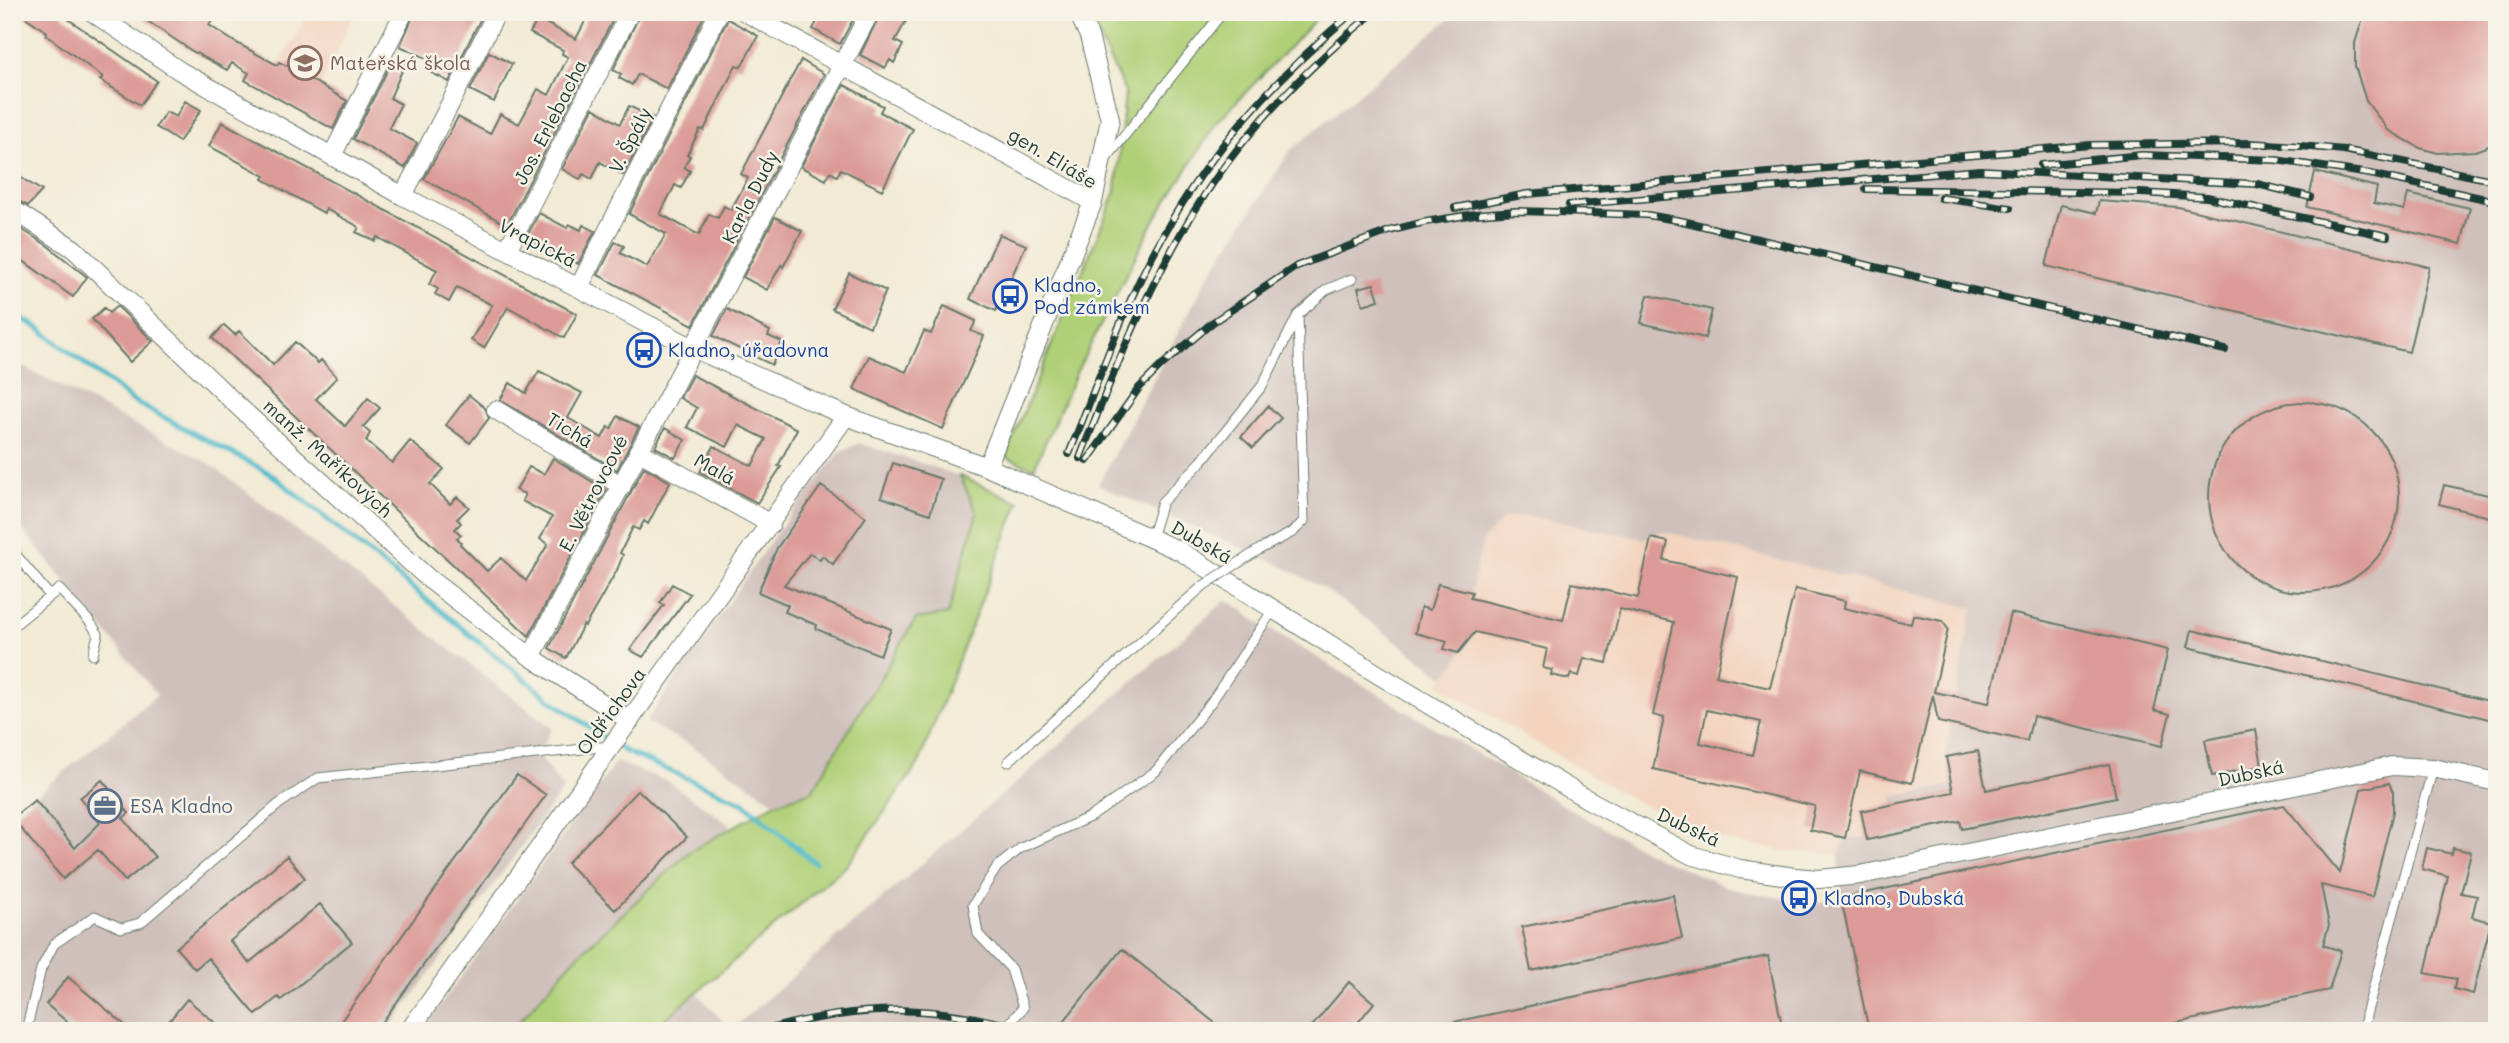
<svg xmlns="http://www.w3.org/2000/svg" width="2509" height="1043" viewBox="0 0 2509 1043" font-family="Mali,sans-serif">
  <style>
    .built { fill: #f3d4bf }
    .industrial { fill: #cfc0bb }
    .green { fill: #b0d078; stroke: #688656; stroke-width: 2 }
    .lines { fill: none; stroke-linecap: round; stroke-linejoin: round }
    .stream { stroke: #50bbcb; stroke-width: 5 }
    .building { fill: #dc9b97; fill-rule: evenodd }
    .service-casing { stroke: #697a6c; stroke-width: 11 }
    .minor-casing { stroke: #697a6c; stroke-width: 20 }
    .service { stroke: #fff; stroke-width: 9 }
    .minor { stroke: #fff; stroke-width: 18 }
    .rail-casing { stroke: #1f3d34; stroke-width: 8 }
    .rail { stroke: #f7f3e8; stroke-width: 5; stroke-dasharray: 16; stroke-linecap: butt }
    .service-bridge-casing { stroke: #697a6c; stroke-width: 11; stroke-linecap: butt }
    .service-bridge { stroke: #fff; stroke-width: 9 }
    .labels { text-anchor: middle; stroke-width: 5; stroke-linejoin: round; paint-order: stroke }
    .education-label { font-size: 19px; fill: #785e54; stroke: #f7f3e8; text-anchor: start }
    .street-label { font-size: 19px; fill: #1f3d34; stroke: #f7f3e8 }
    .transit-label { font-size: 19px; fill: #164399; stroke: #f7f3e8; text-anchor: start }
    .service-label { font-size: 19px; fill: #4e5e75; stroke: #f7f3e8; text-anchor: start }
  </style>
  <rect width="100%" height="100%" fill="#f7f3e8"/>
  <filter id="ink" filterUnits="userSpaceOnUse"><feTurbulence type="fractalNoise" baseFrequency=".0143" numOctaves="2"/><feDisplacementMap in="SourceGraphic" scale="14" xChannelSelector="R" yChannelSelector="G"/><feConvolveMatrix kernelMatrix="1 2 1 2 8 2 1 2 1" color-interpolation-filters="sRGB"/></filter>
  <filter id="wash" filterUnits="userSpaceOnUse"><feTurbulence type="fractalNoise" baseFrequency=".00686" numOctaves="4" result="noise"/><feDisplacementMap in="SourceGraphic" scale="28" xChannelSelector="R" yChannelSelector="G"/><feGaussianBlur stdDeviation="1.57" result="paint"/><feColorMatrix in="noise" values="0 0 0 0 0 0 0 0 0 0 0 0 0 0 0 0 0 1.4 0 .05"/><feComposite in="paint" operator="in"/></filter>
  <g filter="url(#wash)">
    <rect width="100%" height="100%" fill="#f2ead4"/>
    <path class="built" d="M310,12H355L307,114L263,90Z
      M1524,515L1662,531L1974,608L1956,698L1952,785L1892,797L1893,804L1866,838H1845L1839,855L1787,851L1740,844L1696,832L1621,793L1439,685L1474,637L1463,628L1483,540L1504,518Z"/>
    <path class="industrial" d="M1458,12H2497V1031H651L697,993L731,1030L1226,600L1242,609L1248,616L1578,814L1657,857L1732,889L1812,904L1840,898L1839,855L1845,838L1866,837L1861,811L1893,804L1892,797L1952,785L1946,757L1950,725L1973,608L1662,531L1644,539L1524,515L1504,518L1483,540L1463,628L1474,636L1445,677L1325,589L1280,565L1098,485L1207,278L1291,150Z
      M22,366L209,463L552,728L538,755L563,789L388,1031H12V815L157,695L12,516V374Z
      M859,443L960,476L977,513L948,615L916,619L812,791L776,803L690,745L646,722L775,535L840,452Z
      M616,762L667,781L733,827L689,852L573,960L511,1031H422Z"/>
    <path class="green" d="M1087,12H1323L1217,122L1155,219L1077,371L1034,468L1005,457L1116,191L1125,92Z
      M960,476L1019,502L919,763L847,865L651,1031H511L573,960L689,852L776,803L812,791L916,619L948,614L977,513Z"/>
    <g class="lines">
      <path class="stream" d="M12,313L37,327L133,401L271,474L552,701L624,751L744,803L815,863"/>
    </g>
    <g id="blocks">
      <path class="building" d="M18,12H58L157,81L140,105L100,80L103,77L46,35L47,32Z
        M134,12H218L209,25L233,41L277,65L279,62L287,66L290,62L303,68L300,73L347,101L333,129L245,80L249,73L232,63L227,70L192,51Z
        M415,12H484L449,82L430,72L435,62L400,46Z
        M590,12H617L507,225L424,179L458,117L490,134L500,114L519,124L538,89L549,95L568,57L562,54L563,50L530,33L538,19L576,39Z
        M641,12H706L667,89L638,74L632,85L619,78L621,74L613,70Z
        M822,12H857L840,44L813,29Z
        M881,12H911L895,41L903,45L894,63L890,60L885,68L860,55Z
        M2365,12H2497V143L2475,151L2438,153L2420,148L2388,130L2366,101L2355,66V43Z
        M728,19L758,36L741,67L736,65L704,130L700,129L687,155L690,156L684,167L690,171L681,188L675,185L660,214L699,235L709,214L718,218L724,206L731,210L748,178L741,174L801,60L824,74L693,325L598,275L615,242L624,246L620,253L647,267L666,234L629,214Z
        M489,52L512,64L494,102L470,90Z
        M393,59L405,64L390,98L401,104L389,128L417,143L405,168L353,139Z
        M844,85L883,106L880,112L913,129L882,190L841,169L837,176L830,172L826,180L801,167Z
        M185,101L201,110L179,142L156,127L166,112L176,117Z
        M629,106L653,118L623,175L600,162L592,179L583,174L580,179L562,169L593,108L620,124Z
        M222,122L577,314L564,338L508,307L484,348L471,340L492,305L457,287L449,302L435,294L438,289L429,284L437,270L377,237L375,241L356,232L359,228L354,224L326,209L324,213L263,179L265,176L209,146Z
        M12,172L42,191L28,206L12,198Z
        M2315,172L2377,187L2374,203L2404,210L2408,194L2470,208L2461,244L2307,207Z
        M2099,201L2178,207L2429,267L2409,352L2046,266L2061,205L2096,213Z
        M539,213L567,228L569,224L581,230L583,225L595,231L578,264L527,236Z
        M775,217L802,231L783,267L781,265L767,290L743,277Z
        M12,223L48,246L87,277L73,297L22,260L12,274Z
        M999,234L1026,245L996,311L970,299Z
        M849,273L886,291L870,327L832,309Z
        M1374,284L1379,300L1363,305L1358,288Z
        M1648,295L1712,310L1705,338L1641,323Z
        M117,306L153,341L130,362L92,319L104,308L109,313Z
        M944,306L976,321L971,331L984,336L943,429L854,389L869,356L906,372L924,331L931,334Z
        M727,309L770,331L768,336L782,342L772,365L713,336Z
        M224,325L235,335L239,331L273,365L295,342L318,363L321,360L337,377L316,399L345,426L368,398L380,408L363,427L370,433L366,441L392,463L410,441L444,469L430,484L450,504L457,497L469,507L457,519L461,523L455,529L461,535L457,538L461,542L460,544L487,571L501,558L526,581L548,544L540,539L552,517L522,501L525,494L516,490L529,467L544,474L553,458L606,490L529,636L212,338Z
        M539,371L582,393L568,418L602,438L608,427L611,429L618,416L639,427L617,470L500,400L510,383L526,393Z
        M692,375L797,429L778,466L781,467L757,503L700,472L714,446L752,466L766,439L738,425L727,447L687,427L697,408L680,398Z
        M469,395L485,408L489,418L470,443L446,425Z
        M2209 497a95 95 0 1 1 190 0a95 95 0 1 1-190 0Z
        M1268,406L1281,418L1253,448L1241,437Z
        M665,428L685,440L675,458L655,447Z
        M893,463L941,479L930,514L881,497Z
        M644,467L670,482L648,524L644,521L639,530L633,527L620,553L623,555L617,570L585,626L583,625L566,658L549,648Z
        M2444,485L2497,497V519L2439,504Z
        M821,486L866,517L833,564L822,556L820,560L810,553L784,585L891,629L880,655L816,629L817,625L785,612L788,605L758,592L777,548Z
        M1651,538L1668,542L1664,560L1738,577L1716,676L1770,688L1795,589L1845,601L1844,608L1911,624L1913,615L1942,621L1948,629L1934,692L1989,703L2010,613L2168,650L2154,710L2170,714L2162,746L2033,716L2027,741L1938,722L1933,695L1912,783L1860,771L1845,838L1810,830L1815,806L1653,769L1664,718L1653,715L1674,622L1620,609L1607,663L1584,658L1579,676L1571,674L1569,679L1551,675L1552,670L1543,668L1547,649L1475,632L1458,653L1444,649L1447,641L1415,633L1421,607L1430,610L1438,584L1472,592L1470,598L1563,620L1572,583L1638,598ZM1707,710L1761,722L1753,755L1700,743Z
        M672,584L690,594L643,657L630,650L664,605L660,603Z
        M2192,630L2497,703V721L2188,647Z
        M2256,730L2262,766L2212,776L2205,740Z
        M1978,751L1986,790L2109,764L2116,797L1962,829L1960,821L1867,840L1861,811L1953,792L1946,757Z
        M517,775L546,795L376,1031H334Z
        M102,780L129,813L123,818L155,857L125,881L98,850L63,879L12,818L35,800L75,848L100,823L80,798Z
        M2389,783L2393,792V812L2372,897L2321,885L2329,925L2323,945L2341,951L2329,990L2139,1031H1869L1841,898L2284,805L2340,873L2361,789Z
        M638,790L687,837L615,910L567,863Z
        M2427,848L2452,854L2453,848L2471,852L2461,893L2477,896L2472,917L2491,922L2473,994L2454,989L2456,979L2425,973L2448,876L2422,869Z
        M287,856L305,878L230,941L249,963L320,904L352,942L281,1000L278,997L256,1015L208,958L195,969L176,948Z
        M1673,895L1682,938L1531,971L1522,927Z
        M1122,949L1225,1031H1056Z
        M1768,956L1783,1031H1445L1444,1024Z
        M68,977L132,1031H78L46,1004Z
        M1349,982L1374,1003L1351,1031H1308Z
        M187,999L225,1031H161Z"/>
    </g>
  </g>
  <g filter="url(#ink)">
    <use href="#blocks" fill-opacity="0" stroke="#697a6c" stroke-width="2"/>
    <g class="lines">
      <g class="service-casing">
        <path id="service" d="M1106,159L1223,12
          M1151,538L1162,502L1201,462L1262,386L1298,315L1326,290L1352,279
          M1260,549L1293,532L1304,521L1298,316
          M12,550L50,596
          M12,627L59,589L90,622L98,634L93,655
          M1008,762L1179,607
          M26,1031L41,969L54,944L95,916L121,928L140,923L279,804L318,778L610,746
          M1002,1031L1023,1008L1011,969L978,934L973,905L997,867L1021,848L1092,816L1156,771L1212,701L1273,610
          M2364,1031L2366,1015L2433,768"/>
      </g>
      <g class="minor-casing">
        <path id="minor" d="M92,12L180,71L403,196L695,349L846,416L987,467L1180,551L1379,675L1587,799L1691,855L1740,869L1795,877L1819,879L1860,875L2392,766L2433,768L2497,782
          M745,12L1093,202
          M332,156L404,12
          M403,196L497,12
          M12,209L74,249L239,407L429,579L531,657L630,721
          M507,250L630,12
          M579,287L719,12
          M496,410L622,486
          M638,451L771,524
          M987,467L1093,202L1110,119L1089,36L1078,12
          M531,657C645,443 756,227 870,12
          M409,1031L846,416"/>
      </g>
      <use href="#service" class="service"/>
      <use href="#minor" class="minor"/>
      <g class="rail-casing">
        <path id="rail" d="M2041,165L2142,155L2276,160L2370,174L2495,201
          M1866,189L2141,193L2207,197L2387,236
          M1941,198L2010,208
          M1569,205L1980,170L2257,184L2310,197
          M1455,208L1527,194L2091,145L2249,143L2301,146L2344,150L2497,181
          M1069,454C1099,380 1124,303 1164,234C1212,147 1278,76 1353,12
          M1080,458C1124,345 1170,229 1249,135C1287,89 1329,50 1374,12
          M1087,461L1139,388L1162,365L1213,322L1297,266L1389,231L1425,222L1475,214L1516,211L1588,213L1647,215L1682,221L2225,350
          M762,1031C857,1004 934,1003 1029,1031"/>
      </g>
      <use href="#rail" class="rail"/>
      <g class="service-bridge-casing">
        <path id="service-bridge" d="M1179,607L1203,586L1260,549"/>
      </g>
      <use href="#service-bridge" class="service-bridge"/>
    </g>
  </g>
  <defs>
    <g id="school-ring" transform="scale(1.75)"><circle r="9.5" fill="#f7f3e8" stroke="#8d6e63" stroke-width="1.5"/><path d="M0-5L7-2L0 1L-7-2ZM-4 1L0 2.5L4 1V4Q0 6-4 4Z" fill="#8d6e63"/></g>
    <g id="bus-ring" transform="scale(1.75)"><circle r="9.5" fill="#f7f3e8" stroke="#1a4fb4" stroke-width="1.5"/><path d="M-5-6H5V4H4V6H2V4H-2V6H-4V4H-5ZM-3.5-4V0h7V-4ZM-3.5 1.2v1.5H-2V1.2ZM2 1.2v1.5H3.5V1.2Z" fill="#1a4fb4"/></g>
    <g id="office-ring" transform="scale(1.75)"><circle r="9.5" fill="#f7f3e8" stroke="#5c6f8a" stroke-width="1.5"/><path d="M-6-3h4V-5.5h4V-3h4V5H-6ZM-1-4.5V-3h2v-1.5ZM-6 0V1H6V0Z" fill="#5c6f8a"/></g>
  </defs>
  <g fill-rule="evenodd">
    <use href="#school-ring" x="305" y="63"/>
    <use href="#bus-ring" x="1010" y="296"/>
    <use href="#bus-ring" x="644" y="350"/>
    <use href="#office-ring" x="105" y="806"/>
    <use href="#bus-ring" x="1799" y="898"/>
  </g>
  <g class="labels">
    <g class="education-label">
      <text x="330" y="70">Mateřská škola</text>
    </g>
    <g class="street-label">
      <text transform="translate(550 122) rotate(-63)" y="7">Jos. Erlebacha</text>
      <text transform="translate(630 140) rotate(-63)" y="7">V. Špály</text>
      <text transform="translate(1053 158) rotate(31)" y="7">gen. Eliáše</text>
      <text transform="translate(750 197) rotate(-63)" y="7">Karla Dudy</text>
      <text transform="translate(538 243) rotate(27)" y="7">Vrapická</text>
      <text transform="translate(570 430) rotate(31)" y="7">Tichá</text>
      <text transform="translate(328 458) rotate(42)" y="7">manž. Maříkových</text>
      <text transform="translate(715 469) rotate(29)" y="7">Malá</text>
      <text transform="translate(593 493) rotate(-63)" y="7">E. Větrovcové</text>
      <text transform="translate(1202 542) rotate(30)" y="7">Dubská</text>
      <text transform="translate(611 711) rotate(-54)" y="7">Oldřichova</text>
      <text transform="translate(2251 773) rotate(-12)" y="7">Dubská</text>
      <text transform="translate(1689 827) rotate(25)" y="7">Dubská</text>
    </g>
    <g class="transit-label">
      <text x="1034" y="292">Kladno,<tspan x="1034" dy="22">Pod zámkem</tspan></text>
      <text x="668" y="357">Kladno, úřadovna</text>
      <text x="1824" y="905">Kladno, Dubská</text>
    </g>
    <g class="service-label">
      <text x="130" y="813">ESA Kladno</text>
    </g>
  </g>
  <rect width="2509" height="1043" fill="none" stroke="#f7f3e8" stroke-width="42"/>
</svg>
